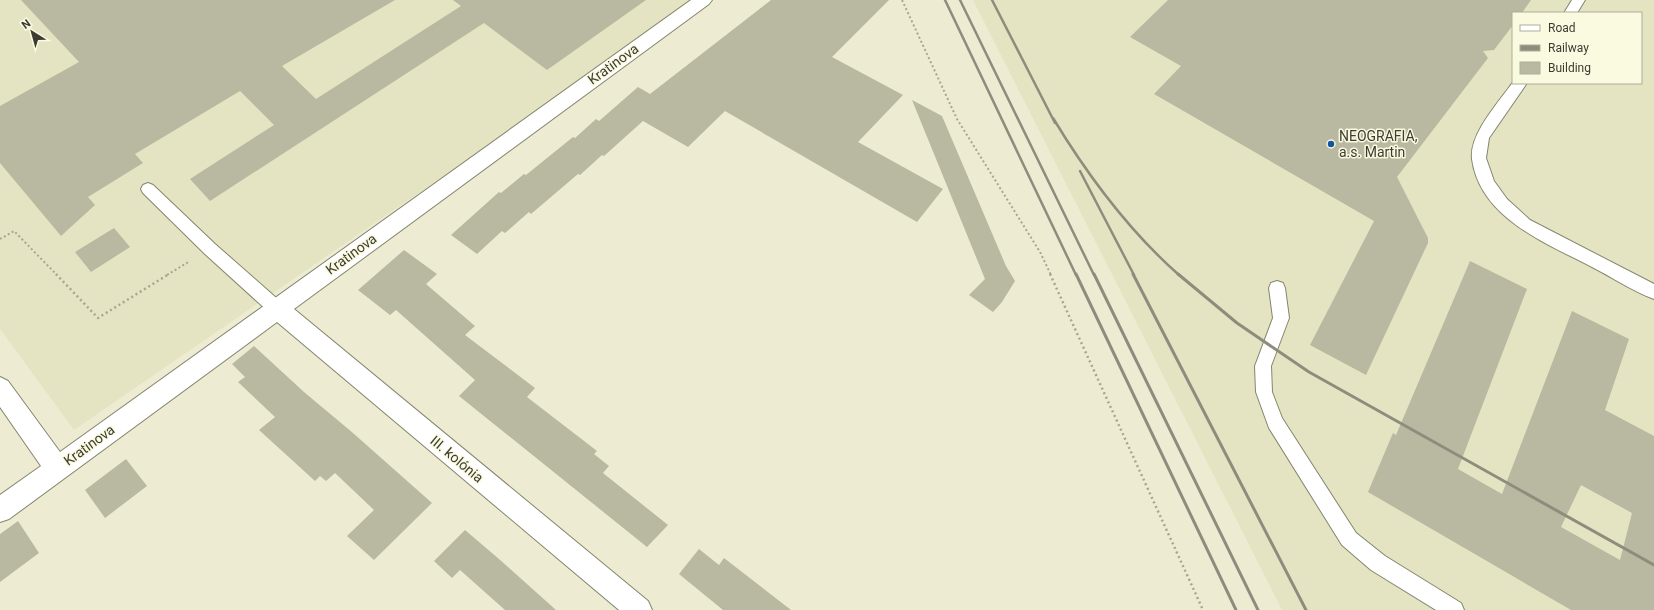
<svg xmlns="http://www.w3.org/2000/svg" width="1654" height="610" viewBox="0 0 1654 610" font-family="Roboto,sans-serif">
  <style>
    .built { fill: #e4e4c3; fill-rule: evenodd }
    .building { fill: #b9b9a1; fill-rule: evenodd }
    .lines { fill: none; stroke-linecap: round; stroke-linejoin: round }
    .service-casing { stroke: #85856e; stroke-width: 2 }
    .minor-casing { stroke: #85856e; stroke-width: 2 }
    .path-far1 { stroke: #a7a693; stroke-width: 2; stroke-dasharray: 2 2.5; stroke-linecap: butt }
    .path { stroke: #a7a693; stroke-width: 2.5; stroke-dasharray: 2 3; stroke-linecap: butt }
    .service { fill: #fff; fill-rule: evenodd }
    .minor { fill: #fff; fill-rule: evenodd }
    .rail-far1 { stroke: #8e8d7d; stroke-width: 2.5 }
    .rail { stroke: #8e8d7d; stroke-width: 3 }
    .poi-dot { fill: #1054a3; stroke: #fafae0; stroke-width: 1.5 }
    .labels { text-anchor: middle; stroke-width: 3; stroke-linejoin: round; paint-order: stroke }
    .street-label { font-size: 14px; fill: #3c3c32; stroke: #fafae0 }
    .poi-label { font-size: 14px; fill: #3c3c32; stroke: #fafae0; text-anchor: start }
  </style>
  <rect width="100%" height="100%" fill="#edecd3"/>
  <path class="built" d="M0,0H699L74,430L0,329Z
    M973,0H1654V610H1282ZM1513,13H1641V83H1513Z"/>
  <path class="building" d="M21,0H395L282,66L316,99L461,6L453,0H646L547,70L484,23L210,201L190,179L274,125L240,91L135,154L143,163L88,197L95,205L61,236L0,163V106L79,62Z
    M771,0H889L832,57L903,95L858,142L943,189L917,222L725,111L688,147L643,121L604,156L602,155L580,175L578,174L531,214L529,212L505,233L502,231L477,254L451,235L499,192L501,193L524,174L526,175L573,137L575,138L596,119L599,121L638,87L650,94Z
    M1168,0H1531L1522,13H1513V25L1494,50L1483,51L1488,58L1397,177L1428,238V243L1366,375L1310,345L1374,221L1154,94L1181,66L1130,37Z
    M912,100L942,116L1006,266L1015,281L1002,302L993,312L969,295L985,279Z
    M114,228L130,247L91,272L75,252Z
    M404,250L437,274L426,284L475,326L465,335L535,388L527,397L597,451L594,454L609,466L603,473L668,525L647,547L459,396L475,380L396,310L390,315L358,290Z
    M1470,261L1527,289L1458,469L1502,494L1572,311L1629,339L1605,410L1654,436V610H1571L1368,492L1393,433L1396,435ZM1581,485L1632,513L1620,560L1561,527Z
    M254,346L304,392L353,433L432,503L374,560L347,536L374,510L335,473L326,481L320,476L315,481L259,430L275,417L238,382L245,377L232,364Z
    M126,459L147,486L105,518L85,490Z
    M18,521L39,553L0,582V534Z
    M465,530L499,559L556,610H505L460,570L452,578L434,561Z
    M699,549L719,565L724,558L791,610H723L679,574Z"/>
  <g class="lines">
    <g class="service-casing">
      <path id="service" d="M1572,0H1585L1577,13H1564Z
        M1513,82L1527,83L1489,138L1486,158L1494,181L1507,199L1530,220L1654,284V299C1632,291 1612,277 1592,267C1546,243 1480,218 1472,159C1469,134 1499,102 1513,82Z
        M148,183L153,185L215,244L282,303L284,308L282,313L276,315L270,313L205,254L143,193L141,189L143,185Z
        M1277,281L1283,283L1285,288L1289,318L1271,366L1272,392L1282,418L1356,533L1385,556L1461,603L1464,610H1436L1371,570L1342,545L1269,428L1256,392L1255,366L1273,318L1269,288L1271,283Z"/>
    </g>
    <g class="minor-casing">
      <path id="minor" d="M691,0H712L709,4L294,309L648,601L652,610H619L277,322L9,519L0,522V495L41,466L0,407V377L8,381L60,452Z"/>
    </g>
    <path class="path-far1" d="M902,0L957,119L1040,252L1051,275
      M0,239L14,231L57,275
      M167,275L190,261"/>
    <path class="path" d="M56,274L98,318L169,274
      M1050,274L1203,610"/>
    <use href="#service" class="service"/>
    <use href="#minor" class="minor"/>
    <path class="rail-far1" d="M945,0L1076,275
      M960,0L1094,275
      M992,0L1055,123
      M1053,118C1088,176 1128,230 1179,275
      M1080,171L1134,275"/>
    <path class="rail" d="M1076,274L1236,610
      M1094,274L1258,610
      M1133,274L1306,610
      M1178,274L1237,323L1309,372L1654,565"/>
  </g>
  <circle class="poi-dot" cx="1331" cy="144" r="4"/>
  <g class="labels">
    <g class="street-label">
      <text transform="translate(613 64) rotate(-36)" y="5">Kratinova</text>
      <text transform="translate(351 254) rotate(-36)" y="5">Kratinova</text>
      <text transform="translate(89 445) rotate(-36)" y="5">Kratinova</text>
      <text transform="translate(457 459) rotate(40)" y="5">III. kolónia</text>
    </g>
    <g class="poi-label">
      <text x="1339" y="141">NEOGRAFIA,<tspan x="1339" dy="16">a.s. Martin</tspan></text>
    </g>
  </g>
  <rect x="1512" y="12" width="130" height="72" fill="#fafae0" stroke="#aeae9a"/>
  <rect x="1520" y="25" width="20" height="6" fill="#ffffff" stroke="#aeae9a"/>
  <text x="1548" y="32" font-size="12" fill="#3c3c32">Road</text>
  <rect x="1520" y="45" width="20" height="6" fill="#8e8d7d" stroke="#aeae9a"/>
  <text x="1548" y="52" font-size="12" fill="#3c3c32">Railway</text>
  <rect x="1520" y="62" width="20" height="12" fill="#b9b9a1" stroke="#aeae9a"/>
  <text x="1548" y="72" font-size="12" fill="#3c3c32">Building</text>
  <g transform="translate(32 32) rotate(323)" stroke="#fafae0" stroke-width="3" paint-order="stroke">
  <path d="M0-3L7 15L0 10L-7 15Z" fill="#3c3c32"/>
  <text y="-6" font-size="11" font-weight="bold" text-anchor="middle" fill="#3c3c32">N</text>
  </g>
</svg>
